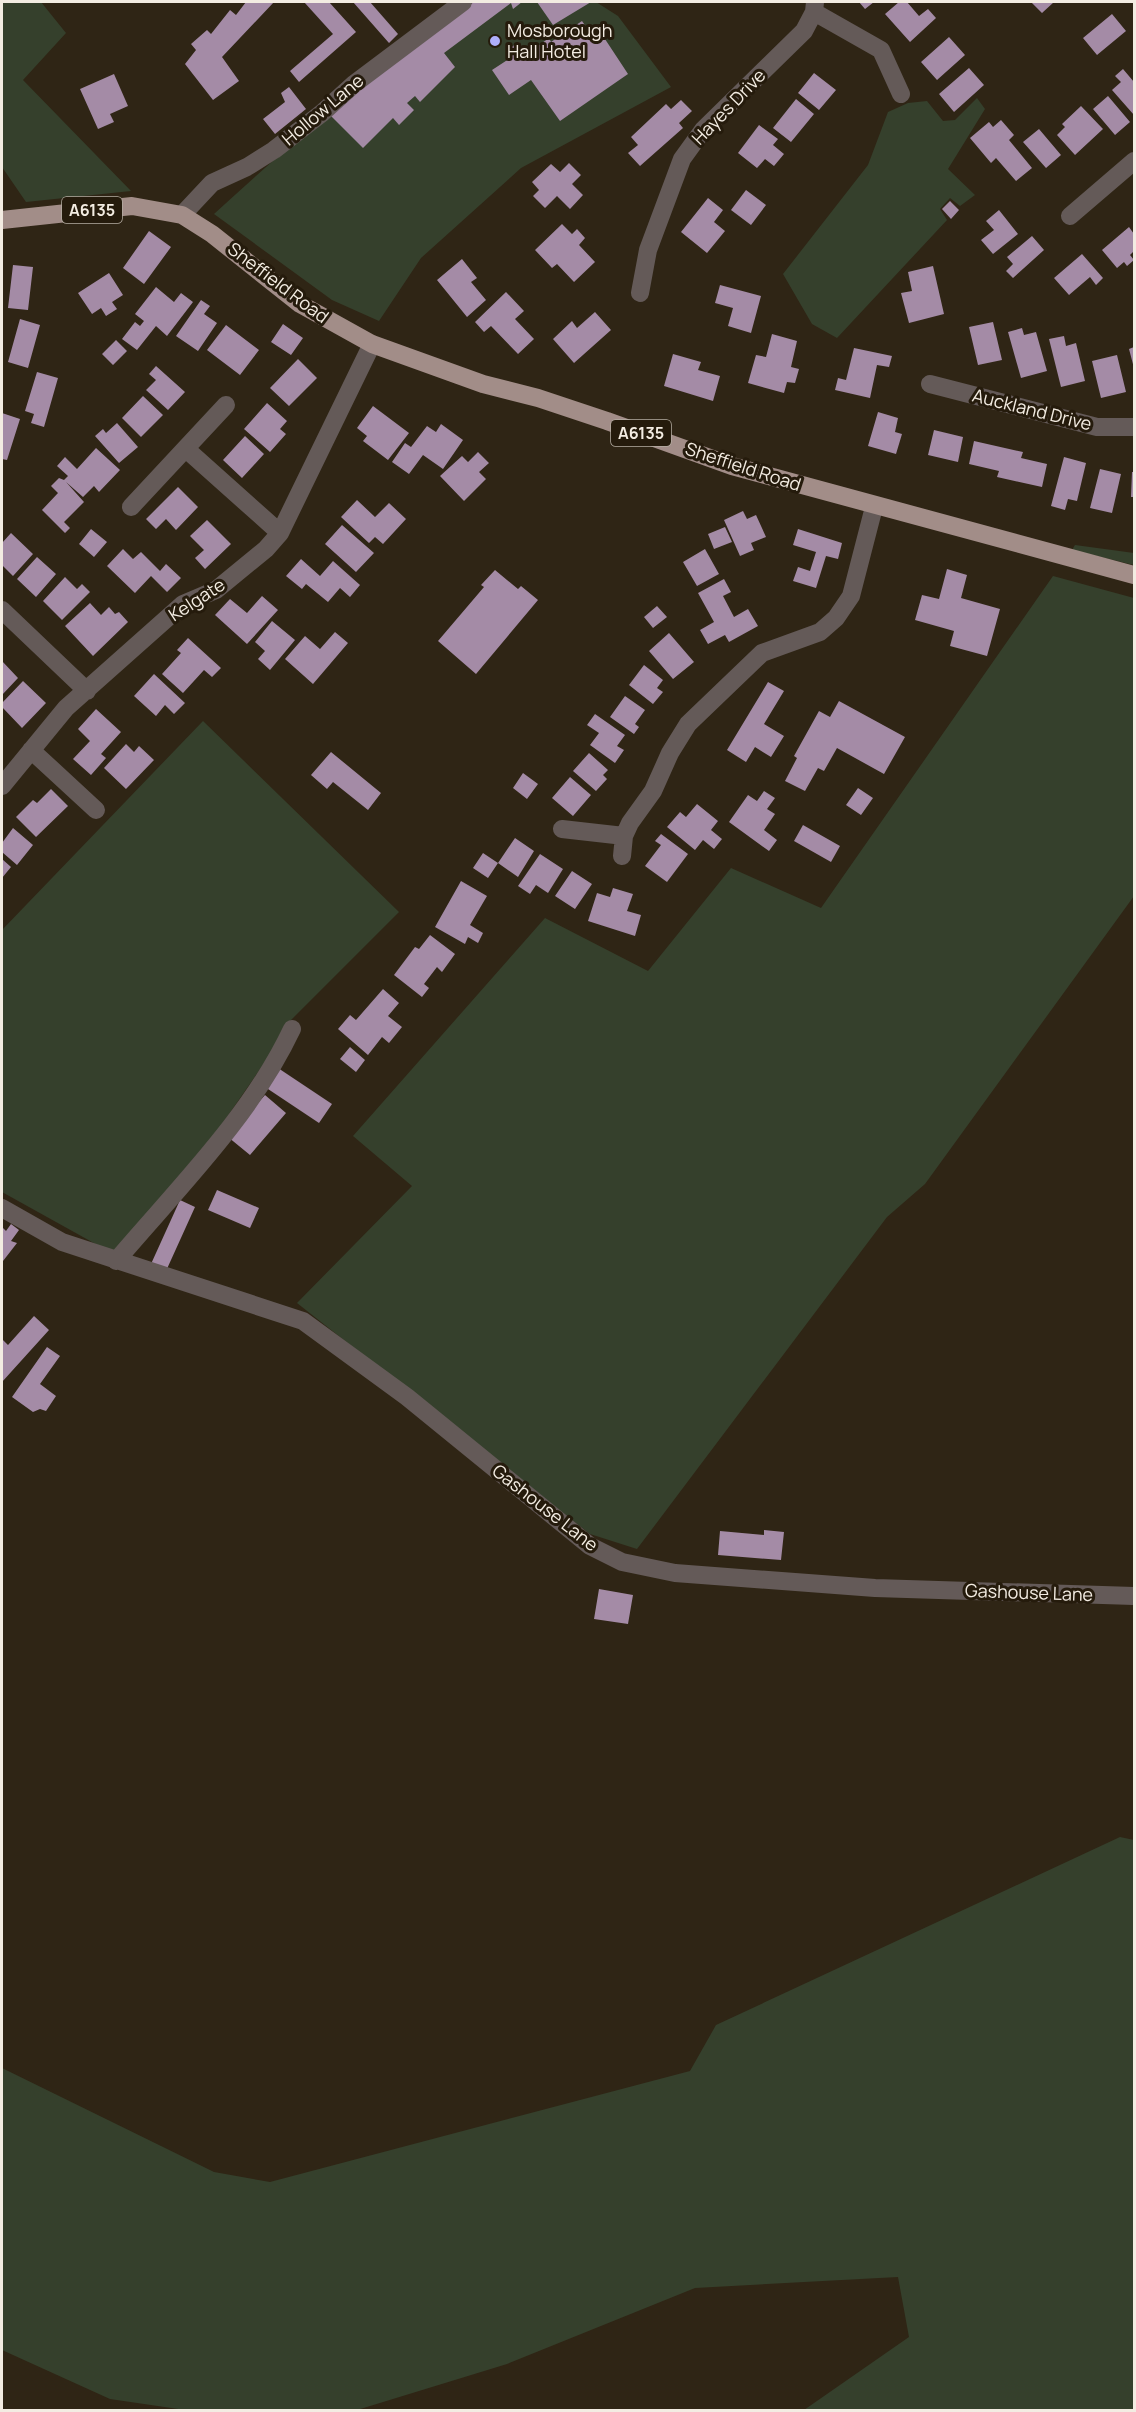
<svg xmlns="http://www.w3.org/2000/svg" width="1136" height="2412" viewBox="0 0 1136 2412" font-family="Manrope,sans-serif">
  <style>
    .green { fill: #35402c }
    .building { fill: #a48ba6 }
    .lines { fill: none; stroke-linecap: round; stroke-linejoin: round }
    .street { stroke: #645a58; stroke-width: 18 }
    .primary { stroke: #a28d88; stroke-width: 18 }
    .poi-dot { fill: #aeaefb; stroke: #251b0c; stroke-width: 2 }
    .labels { text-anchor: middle; stroke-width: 6; stroke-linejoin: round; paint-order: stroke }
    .shield { fill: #251b0c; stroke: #b5ada2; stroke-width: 1.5 }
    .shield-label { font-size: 16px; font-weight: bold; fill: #f3ece2 }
    .poi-label { font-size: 18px; fill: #f3ece2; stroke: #251b0c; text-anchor: start }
    .street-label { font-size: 18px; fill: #f3ece2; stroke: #251b0c }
  </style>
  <rect width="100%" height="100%" fill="#2f2515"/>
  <path class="green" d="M2,2H41L66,33L23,80L131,191L26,202L2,167Z
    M474,2H596L618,16L671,87L521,168L421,258L379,321L332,300L214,214C296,139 382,64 474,2Z
    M977,98L985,109L948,169L975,195L960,206L950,198L940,209L947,220L837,338L812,324L783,274L868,165L888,112L908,103L927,101L943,121L955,120Z
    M1075,545L1134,553V565L1072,550Z
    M1053,576L1134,598V896L925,1184L887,1217L637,1549L590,1534L297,1303L412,1186L353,1136L545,918L648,971L731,868L821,908Z
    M203,721L399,912L289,1022L267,1059L220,1127L119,1248L110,1252L2,1192V930Z
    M1120,1837L1134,1840V2410H804L909,2337L898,2277L695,2288L507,2364L357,2410H185L110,2399L2,2350V2068L214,2172L270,2182L690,2071L716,2025Z"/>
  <path class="building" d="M246,2H274L222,57L239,81L213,100L185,64L196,50L191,44L207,30L211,34L230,10L236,15Z
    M304,2H329L356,32L299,82L290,71L333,34Z
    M353,2H370L398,34L389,43Z
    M474,2H522L513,9L511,3L444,53L455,67L420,102L415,96L407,103L414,110L399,125L393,118L363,148L330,115L421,38Z
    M537,2H591L553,25Z
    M859,2H874L865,9Z
    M899,2H907L919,16L928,9L936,18L910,42L885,14Z
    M1031,2H1054L1042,13Z
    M1112,14L1126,31L1097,55L1083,38Z
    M582,21L596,41L603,36L628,74L560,121L531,80L509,95L492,70L512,57L507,50L519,42L523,49L532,43L535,48L549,38L551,42Z
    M949,37L965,55L937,80L921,62Z
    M969,68L984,85L954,112L939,94Z
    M1123,69L1134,82V115L1112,90L1121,82L1115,76Z
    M814,73L836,90L819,110L798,93Z
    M114,74L128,106L110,114L114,122L98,129L80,89Z
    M289,87L306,109L275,134L263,119L285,102L281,93Z
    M1108,96L1130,122L1115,135L1093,109Z
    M796,99L814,114L791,142L773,128Z
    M681,100L692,111L679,123L683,128L640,166L628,153L638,145L631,137L666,104L671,109Z
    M1081,106L1103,129L1075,155L1057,135L1065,127L1062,124Z
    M1001,120L1014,135L1009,140L1032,168L1016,181L996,158L991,163L970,138L989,122L993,127Z
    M759,125L778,139L773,145L784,154L774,166L765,159L757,168L738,153Z
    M1039,129L1061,155L1046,168L1023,142Z
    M569,163L581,175L572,184L583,195L570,209L557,196L545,208L533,196L539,190L532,182L551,164L560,172Z
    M746,190L766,205L751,225L731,210Z
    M708,198L723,210L714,222L725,231L707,253L681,232Z
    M950,201L959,210L951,219L942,209Z
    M999,210L1018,234L993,254L981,240L994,230L986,221Z
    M562,224L572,234L577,229L585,238L579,245L595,262L574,282L557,264L552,268L535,250Z
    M1129,227L1134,234V251L1130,255L1134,260L1127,266L1124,262L1117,268L1102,250Z
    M149,231L171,247L144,284L123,268Z
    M1032,236L1044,250L1013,278L1006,271L1013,264L1007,257Z
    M1082,254L1103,278L1096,285L1090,277L1069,295L1054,278Z
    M462,259L477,278L471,282L486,300L467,317L437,280Z
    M13,265L33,267L28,310L8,308Z
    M933,266L944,314L909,323L901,293L912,291L908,272Z
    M109,273L123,295L112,302L117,309L106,316L101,308L92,314L78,293Z
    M720,285L761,296L751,333L728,326L733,308L715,303Z
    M156,287L174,302L181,293L193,302L167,336L156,326L137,350L122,339L135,322L140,326L144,321L135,314Z
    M506,292L524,311L515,319L534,339L518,354L491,326L484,332L475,322Z
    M201,300L210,306L204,314L217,323L198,351L176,336Z
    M595,312L611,330L574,363L553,339L572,321L577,328Z
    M20,319L40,325L28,368L8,362Z
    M993,322L1002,360L978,365L969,327Z
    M283,324L303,338L291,355L271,342Z
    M226,325L259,350L240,375L207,350Z
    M1022,328L1024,335L1036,332L1047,371L1021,378L1008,332Z
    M772,334L797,341L791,367L799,369L795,383L787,382L784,393L748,383L756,355L766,357Z
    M1064,336L1066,346L1076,343L1085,381L1061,387L1049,339Z
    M116,340L127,351L113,365L102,354Z
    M1134,347V368L1129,349Z
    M854,348L892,356L889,367L877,365L870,398L835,390L838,378L846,380Z
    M673,354L701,362L698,370L720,376L713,401L664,386Z
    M1117,355L1126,392L1101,398L1092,361Z
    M298,359L317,378L289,406L270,388Z
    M156,366L185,392L168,410L146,390L156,380L149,374Z
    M37,372L58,378L44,427L31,423L34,414L25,411Z
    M143,396L163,415L141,437L122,418Z
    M267,403L287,421L280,429L286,434L270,452L244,429Z
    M373,406L409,433L388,460L363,441L367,436L357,428Z
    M878,412L898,418L895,432L902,434L896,454L868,446Z
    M2,413L20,419L7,460L2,459Z
    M117,423L138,447L119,463L95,436L103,429L106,433Z
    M441,424L463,440L443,469L423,455L409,474L392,462L405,443L411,447L427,426L436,432Z
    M934,430L963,437L958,462L928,455Z
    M245,436L264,454L242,478L223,460Z
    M974,441L1023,452L1021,458L1047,464L1042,487L997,477L999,471L969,464Z
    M96,448L120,470L99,492L94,486L83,497L66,482L84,502L64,522L70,528L65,533L42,510L58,493L51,486L59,478L64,480L68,476L57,466L65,457L77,469Z
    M478,452L489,463L479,472L486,479L464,501L440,476L462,456L468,462Z
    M1064,457L1086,463L1077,501L1068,499L1065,510L1051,506Z
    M1100,469L1121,474L1112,513L1090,508Z
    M1132,472H1134V497H1131Z
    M178,487L198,507L176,530L166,519L156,529L146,519Z
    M357,500L375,517L389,503L406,519L383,544L375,537L369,543L341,517Z
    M743,511L747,519L756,515L766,537L751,543L754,550L740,556L724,520Z
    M207,520L231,544L205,569L195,558L204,550L190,536Z
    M342,525L374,553L356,572L325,544Z
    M725,527L732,542L714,549L708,534Z
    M91,529L107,542L94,557L79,544Z
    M798,529L842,543L838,559L826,556L816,588L793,581L798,567L810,571L816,552L793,545Z
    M11,533L33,554L13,576L2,565V543Z
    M123,549L133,559L141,552L160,571L166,564L181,578L167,592L151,576L135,593L107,566Z
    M705,549L719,574L697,586L683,562Z
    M37,557L56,574L36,597L17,579Z
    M301,559L320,576L333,561L360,585L350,597L340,588L328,602L306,584L302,589L286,576Z
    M947,569L967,575L961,598L1000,609L987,656L950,646L954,631L915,620L922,595L939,599Z
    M495,570L518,589L521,586L538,600L476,674L438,641L484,587L481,585Z
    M65,577L77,589L82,584L90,592L62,620L43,601Z
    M724,579L731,592L723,596L734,617L748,609L758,626L729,642L725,635L708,644L700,630L714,622L698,593Z
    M262,596L278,610L247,644L215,615L230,599L247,613Z
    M90,603L101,615L109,607L115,614L119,612L128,622L93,656L65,626Z
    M657,606L667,617L653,628L644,617Z
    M272,621L295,640L270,670L258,659L265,651L255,642Z
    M335,632L348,643L313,684L285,659L305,636L320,649Z
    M669,633L694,662L673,679L649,651Z
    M188,638L221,668L212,677L204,670L183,693L162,674L181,653L177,650Z
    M2,661L18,678L2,695Z
    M644,665L663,680L657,688L663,692L653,704L629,685Z
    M154,674L185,703L174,714L165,705L156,716L134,696Z
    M23,681L46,703L22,728L2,707V703Z
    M768,682L784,691L764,724L784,736L771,757L755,747L746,762L727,750Z
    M625,696L645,710L635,724L639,727L634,734L610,717Z
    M839,701L905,737L884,774L837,748L824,771L818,768L805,791L785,781L797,758L794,756L819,711L830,717Z
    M96,709L121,732L101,754L106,758L91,775L73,759L90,741L78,729Z
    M595,714L625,735L617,746L624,750L615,763L590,745L599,733L587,725Z
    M126,744L134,752L139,746L154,760L126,789L104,768Z
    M331,752L381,793L368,810L333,782L327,789L311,775Z
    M589,753L608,770L603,775L607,779L596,791L573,771Z
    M523,773L538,784L527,799L513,788Z
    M570,777L591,795L573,816L552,798Z
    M858,788L873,798L861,815L846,805Z
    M51,789L68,806L36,837L16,817L33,800L37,803Z
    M764,791L775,798L767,809L775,814L764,830L777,840L769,851L729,822L748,795L757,801Z
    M697,804L718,821L711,830L722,839L714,849L703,840L695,850L667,827L680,812L686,817Z
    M803,825L840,846L831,862L794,841Z
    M13,828L33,845L17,865L2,852V843Z
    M661,834L688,854L667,882L645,866L661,845L655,841Z
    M515,838L534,851L518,877L498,863Z
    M483,853L498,863L488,878L473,868Z
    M540,854L563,869L548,893L536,885L530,894L518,886Z
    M2,859L11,867L2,878Z
    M572,871L592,884L575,909L555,896Z
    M461,881L487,896L470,925L483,933L478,943L468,937L465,944L435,927Z
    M613,888L633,894L627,911L641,915L635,936L588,921L597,893L610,897Z
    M430,935L455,954L442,972L437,967L424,984L429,988L422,997L394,975L415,947L419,949Z
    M383,989L399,1003L388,1016L402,1027L389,1043L382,1037L368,1055L338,1029L350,1015L356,1020Z
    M350,1047L365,1060L356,1072L340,1059Z
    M278,1068L332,1104L319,1123L265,1087Z
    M265,1095L286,1113L250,1155L228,1137Z
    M217,1190L259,1208L250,1228L208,1210Z
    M180,1200L195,1207L166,1271L151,1264Z
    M11,1224L19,1230L11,1241L17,1243L3,1261L2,1227L6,1231Z
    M34,1316L49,1330L2,1382V1339L8,1345Z
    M47,1347L60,1356L40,1384L56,1396L46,1411L40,1409L33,1412L12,1397Z
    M764,1530L784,1532L781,1560L718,1555L720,1531L764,1535Z
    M599,1589L633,1595L628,1624L594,1619Z"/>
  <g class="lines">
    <path class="street" d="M814,12L881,50L901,94
      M182,215L212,183L247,167L274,150L322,113L354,84L463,2
      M1070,216L1134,161
      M640,293L648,250L682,159L703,130L804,31L814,12L815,2
      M930,384L1097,427H1134
      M186,449L280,533
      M131,507L226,405
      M2,610L87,691
      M31,750L96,810
      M2,786L66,708L183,604L216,590L266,549L280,533L372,344
      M562,829L624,836
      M622,856L624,836L630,823L653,791L670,753L688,724L762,653L820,632L836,618L851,596L874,507
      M2,1208L62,1242L303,1321L407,1397L590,1546L622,1562L675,1573L875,1588L1134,1596
      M116,1261C178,1188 251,1116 292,1029"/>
    <path class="primary" d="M2,220L132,206L182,215L212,234L300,304L372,344L483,384L538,398L607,421L732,466L1134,575"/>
  </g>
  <circle class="poi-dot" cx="495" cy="41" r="6"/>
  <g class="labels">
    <g class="shield">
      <rect x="62" y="197" width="60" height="26" rx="4.5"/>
      <rect x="611" y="420" width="60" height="26" rx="4.5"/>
    </g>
    <g class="shield-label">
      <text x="92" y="216">A6135</text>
      <text x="641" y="439">A6135</text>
    </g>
    <g class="poi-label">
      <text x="507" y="37">Mosborough<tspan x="507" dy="21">Hall Hotel</tspan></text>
    </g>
    <g class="street-label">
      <text transform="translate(729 107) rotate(-46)" y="6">Hayes Drive</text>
      <text transform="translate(323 110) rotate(-40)" y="6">Hollow Lane</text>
      <text transform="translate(278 283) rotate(37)" y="6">Sheffield Road</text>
      <text transform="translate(1032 410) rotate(14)" y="6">Auckland Drive</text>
      <text transform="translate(743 467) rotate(18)" y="6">Sheffield Road</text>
      <text transform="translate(197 600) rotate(-33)" y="6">Kelgate</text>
      <text transform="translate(545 1508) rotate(38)" y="6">Gashouse Lane</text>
      <text transform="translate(1029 1593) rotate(2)" y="6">Gashouse Lane</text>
    </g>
  </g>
  <rect width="1136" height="2412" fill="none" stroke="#f3ece2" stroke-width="6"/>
</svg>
